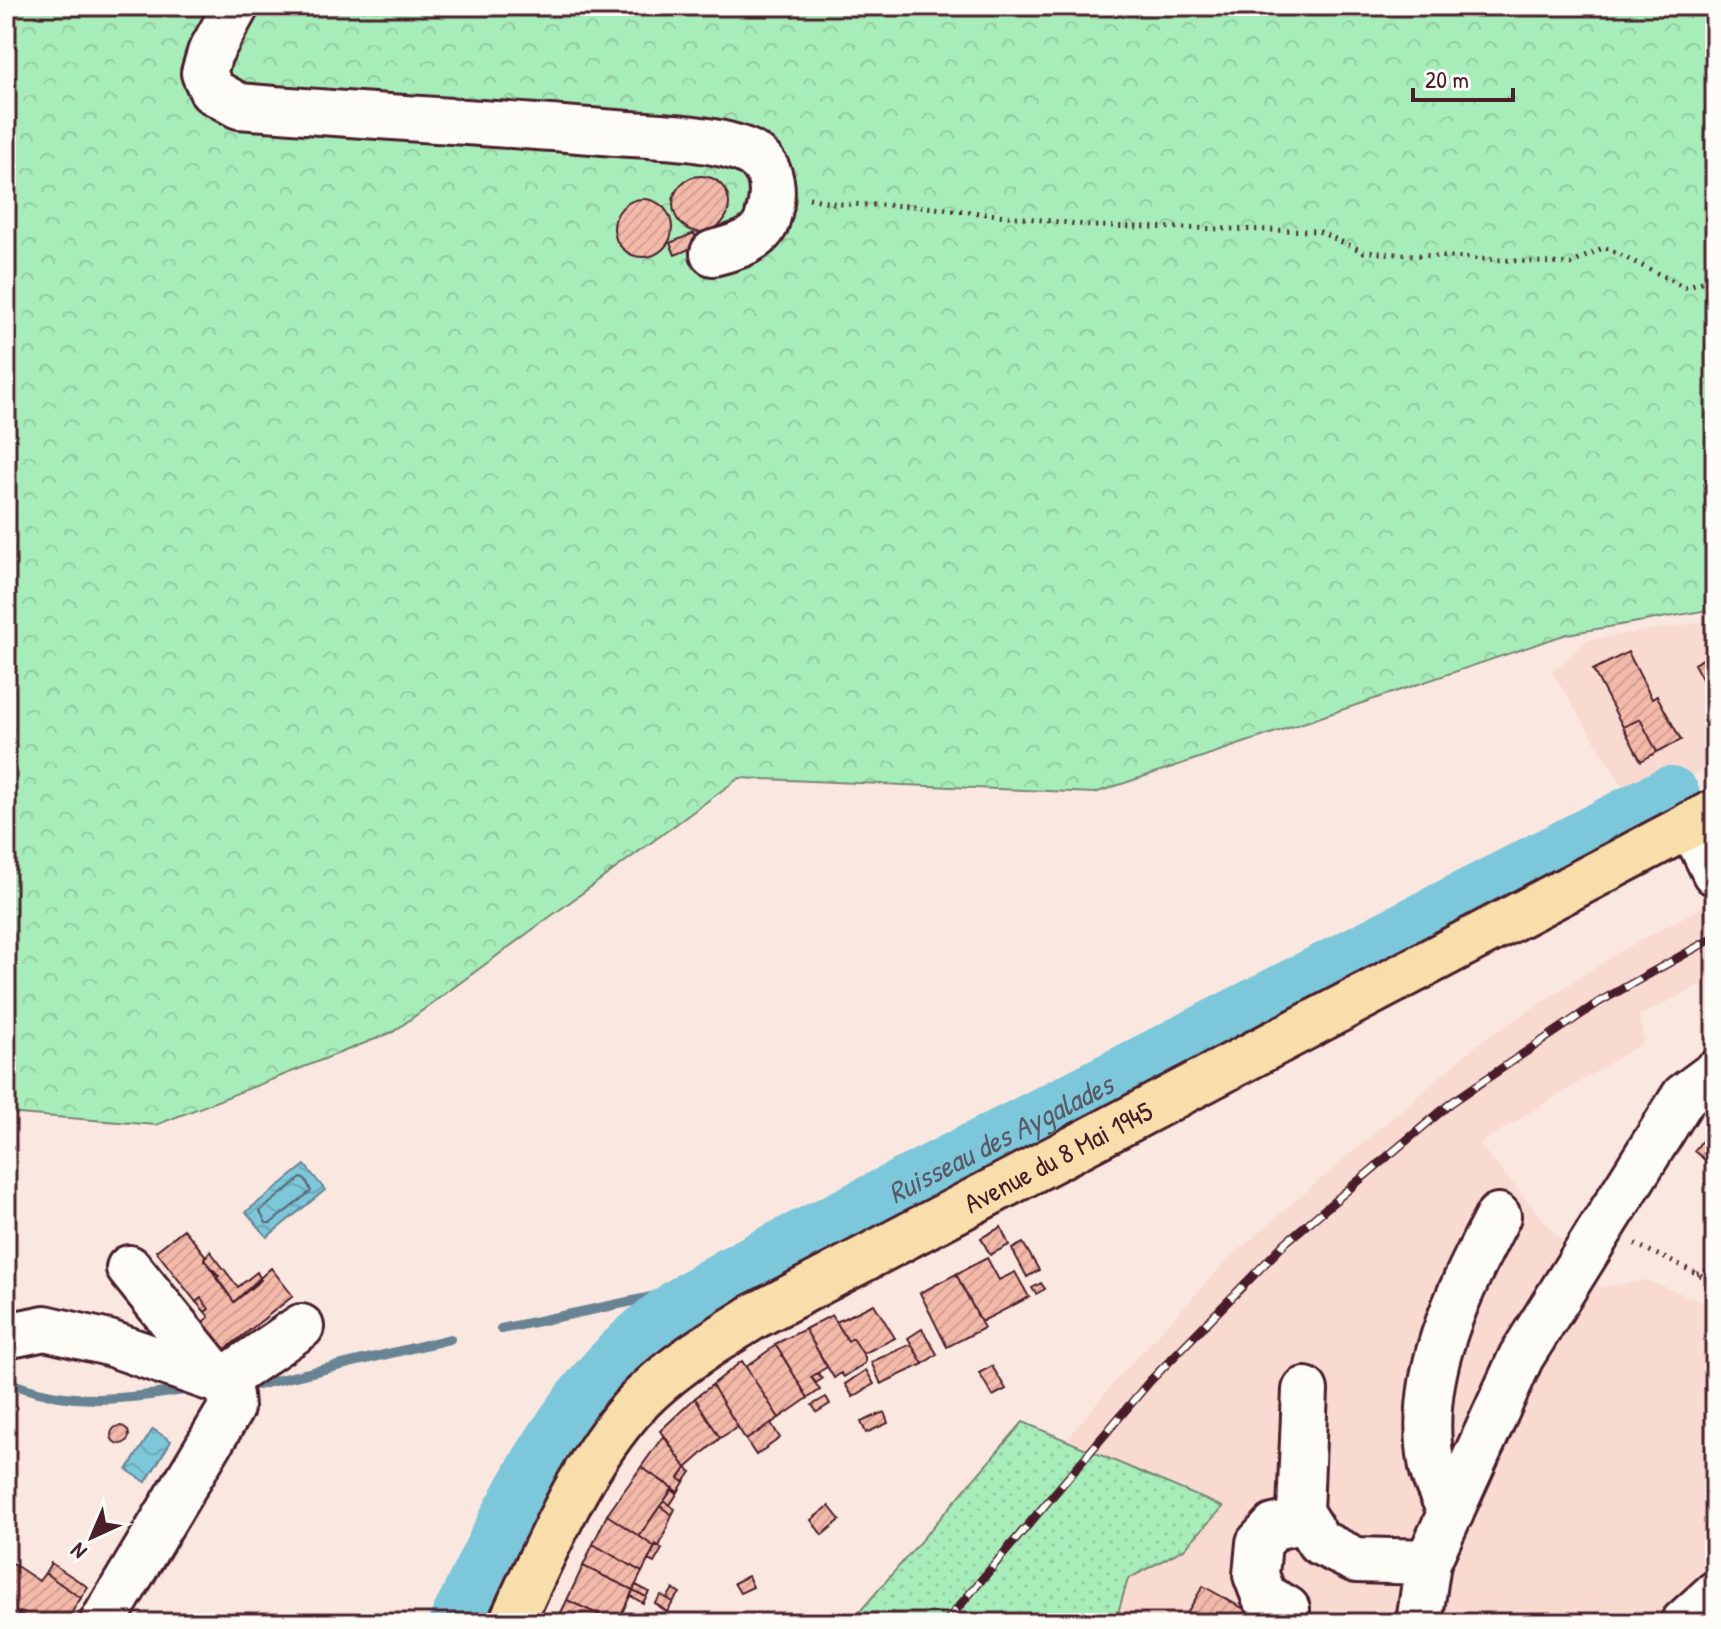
<svg xmlns="http://www.w3.org/2000/svg" width="1721" height="1629" viewBox="0 0 1721 1629" font-family="'Patrick Hand',sans-serif">
  <style>
    .built { fill: #f8dad0 }
    .grass { fill: url(#grass-dots); stroke: #788672; stroke-width: 2 }
    .forest { fill: url(#forest-crowns); stroke: #788672; stroke-width: 2 }
    .water { fill: url(#water-waves); stroke: #688494; stroke-width: 2 }
    .lines { fill: none; stroke-linecap: round; stroke-linejoin: round }
    .shore { stroke: #5e6371; stroke-width: 2 }
    .stream { stroke: #688494; stroke-width: 10 }
    .river { stroke: #7cc8da; stroke-width: 60 }
    .building { fill: url(#building-hatch); stroke: #4a1f2b; stroke-width: 2 }
    .minor-casing { stroke: #4a1f2b; stroke-width: 50 }
    .major-casing { stroke: #4a1f2b; stroke-width: 50 }
    .path { stroke: #4a1f2b; stroke-width: 5; stroke-dasharray: 2 6; stroke-linecap: butt }
    .minor { stroke: #fdfcf7; stroke-width: 44 }
    .major { stroke: #f8deab; stroke-width: 44 }
    .rail-casing { stroke: #4a1f2b; stroke-width: 9 }
    .rail { stroke: #fdfcf7; stroke-width: 6; stroke-dasharray: 18; stroke-linecap: butt }
    .labels { text-anchor: middle; stroke-width: 8; stroke-linejoin: round; paint-order: stroke }
    .street-label { font-size: 28px; fill: #4a1f2b; stroke: #fdfcf7 }
    .water-label { font-size: 30px; font-style: italic; fill: #5c5a68; stroke: #fdfcf7 }
  </style>
  <defs>
    <pattern id="grass-dots" width="8" height="8" patternUnits="userSpaceOnUse" patternTransform="scale(2)"><rect width="8" height="8" fill="#a7edb9"/><path d="M2 2h.1M6 6h.1" fill="none" stroke="#91cb9f" stroke-width="1.8" stroke-linecap="round"/></pattern>
    <pattern id="forest-crowns" width="20" height="18" patternUnits="userSpaceOnUse" patternTransform="scale(2)"><rect width="20" height="18" fill="#a7edb9"/><path d="M2 6a3 3 0 1 1 6 0M12 15a3 3 0 1 1 6 0" fill="none" stroke="#91cb9f"/></pattern>
    <pattern id="water-waves" width="16" height="10" patternUnits="userSpaceOnUse" patternTransform="scale(2)"><rect width="16" height="10" fill="#7cc8da"/><path d="M0 5q4-4 8 0t8 0" fill="none" stroke="#6dabbb"/></pattern>
    <pattern id="building-hatch" width="6" height="6" patternUnits="userSpaceOnUse" patternTransform="scale(2)"><rect width="6" height="6" fill="#f3baaa"/><path d="M-1 1l2-2M0 6l6-6M5 7l2-2" fill="none" stroke="#d29f92"/></pattern>
  </defs>
  <rect width="100%" height="100%" fill="#fae8e0"/>
  <filter id="ink" filterUnits="userSpaceOnUse"><feTurbulence type="fractalNoise" baseFrequency=".0125" numOctaves="2"/><feDisplacementMap in="SourceGraphic" scale="16" xChannelSelector="R" yChannelSelector="G"/><feConvolveMatrix kernelMatrix="1 2 1 2 8 2 1 2 1" color-interpolation-filters="sRGB"/></filter>
  <g filter="url(#ink)">
    <path class="built" d="M1715,620V765L1632,801L1552,672L1587,640Z
      M1715,900V978L1639,1016L1644,1042L1479,1144L1601,1287L1647,1280L1715,1307V1623H1115L1128,1579L1184,1549L1223,1508L1147,1472L915,1623L1114,1382L1230,1257L1479,1043L1617,953Z"/>
    <path class="grass" d="M1023,1422L1223,1507L1184,1549L1128,1579L1115,1623H850Z"/>
    <path class="forest" d="M6,6H1715V609L1567,634L1095,793L739,778L393,1032L156,1125L6,1113Z"/>
    <path class="water" d="M305,1165L325,1190L267,1237L246,1212Z
      M153,1429L171,1441L146,1482L127,1470Z"/>
    <g class="lines">
      <path class="shore" d="M301,1178L306,1180L311,1191L271,1223H266L260,1211Z"/>
      <path class="stream" d="M501,1329L727,1281
        M6,1381C68,1408 126,1399 190,1389
        M258,1385L450,1339"/>
      <path class="river" id="s1" d="M459,1623C509,1518 560,1406 651,1330C706,1284 788,1248 852,1215L1670,796"/>
    </g>
    <path class="building" d="M673 204a28 28 0 1 1 56 0a28 28 0 1 1-56 0Z
      M614 228a29 29 0 1 1 58 0a29 29 0 1 1-58 0Z
      M694,233L699,245L675,255L670,243Z
      M1628,652L1652,699L1657,696L1681,740L1657,752L1640,719L1623,727L1593,670Z
      M1715,652V703L1694,664Z
      M1640,719L1657,752L1641,761L1623,727Z
      M1715,1124V1168L1694,1151Z
      M1001,1227L1009,1245L990,1255L981,1238Z
      M184,1229L205,1255L204,1259L219,1276L216,1278L234,1302L271,1268L293,1296L213,1359L191,1331L209,1317L205,1312L209,1309L201,1298L196,1302L156,1251Z
      M1023,1243L1039,1270L1027,1277L1012,1249Z
      M210,1251L238,1287L257,1272L261,1280L234,1302L204,1259Z
      M987,1258L999,1280L1015,1272L1029,1297L981,1322L956,1274Z
      M956,1274L984,1328L947,1347L920,1293Z
      M1041,1283L1045,1289L1036,1294L1032,1288Z
      M201,1298L209,1309L205,1312L196,1302Z
      M874,1304L895,1338L863,1354L853,1338L848,1341L836,1322Z
      M832,1315L848,1341L853,1338L865,1357V1363L844,1377L841,1373L834,1378L805,1329Z
      M805,1329L827,1367L811,1377L820,1390L808,1398L775,1344Z
      M922,1329L937,1354L923,1364L908,1338Z
      M911,1344L923,1364L881,1384L871,1362Z
      M776,1345L808,1398L779,1418L746,1367Z
      M742,1361L779,1418L746,1440L712,1385Z
      M992,1366L1006,1389L993,1396L979,1373Z
      M866,1370L874,1384L853,1397L845,1384Z
      M818,1373L822,1379L816,1383L811,1377Z
      M712,1385L738,1427L720,1438L695,1398Z
      M826,1397L830,1404L817,1412L812,1405Z
      M695,1398L720,1438L686,1468L660,1431Z
      M884,1412L888,1423L866,1433L861,1422Z
      M771,1423L780,1438L756,1455L746,1440Z
      M111 1435a9 9 0 1 1 18 0a9 9 0 1 1-18 0Z
      M664,1435L686,1468L679,1478L684,1482L678,1492L641,1467Z
      M641,1467L673,1488L639,1536L607,1515Z
      M686,1468L691,1472L684,1482L679,1478Z
      M672,1490L677,1494L670,1505L664,1501Z
      M664,1501L675,1509L672,1515L660,1506Z
      M660,1506L672,1515L659,1547H655L639,1536Z
      M829,1506L840,1520L822,1535L811,1520Z
      M607,1515L655,1547L642,1572L593,1544Z
      M593,1544L642,1572L633,1590L583,1566Z
      M656,1544L662,1549L654,1563L648,1560Z
      M6,1559L39,1581L45,1573L81,1598L65,1623H34L19,1613L15,1620L6,1614Z
      M51,1563L88,1587L81,1598L45,1573Z
      M583,1566L633,1590L617,1623L567,1600Z
      M748,1576L753,1587L740,1593L734,1583Z
      M636,1585L649,1592L646,1597L633,1590Z
      M1203,1586L1269,1623H1181Z
      M673,1589L680,1593L673,1602L667,1598Z
      M633,1590L646,1597L643,1603L631,1596Z
      M661,1595L673,1602L667,1612L655,1603Z
      M567,1600L617,1623H618H556Z
      M19,1613L34,1623L15,1620Z"/>
    <g class="lines">
      <g class="minor-casing">
        <path id="minor" d="M236,6L210,53L204,73L212,91L239,106C360,116 482,122 603,132C645,136 710,135 748,152C776,166 775,195 767,220C761,241 732,248 713,253
          M1691,824L1715,873
          M6,1336L45,1328L109,1343L221,1382L301,1327
          M1305,1390L1300,1512L1319,1542L1356,1560L1428,1562
          M1451,1513C1445,1499 1435,1482 1432,1467C1415,1377 1458,1293 1498,1216
          M1287,1609L1264,1596L1256,1575L1259,1543L1274,1527L1305,1520
          M102,1623L231,1408L230,1395L221,1382L129,1268
          M1419,1623L1428,1562L1521,1357L1684,1096L1715,1073
          M1683,1623L1715,1594"/>
      </g>
      <g class="major-casing">
        <g id="major">
          <path id="s2" d="M511,1623C546,1548 588,1448 649,1391C681,1361 718,1339 755,1316L1715,812"/>
        </g>
      </g>
      <path class="path" d="M809,198L838,204L917,206L1096,226L1318,231L1364,252L1485,259L1571,264L1604,247L1685,287L1715,278
        M1635,1244L1715,1282
        M1697,1274L1715,1269"/>
      <use href="#minor" class="minor"/>
      <use href="#major" class="major"/>
      <g class="rail-casing">
        <path id="rail" d="M945,1623L1150,1381L1286,1242L1451,1103L1599,1002L1715,937"/>
      </g>
      <use href="#rail" class="rail"/>
    </g>
  </g>
  <g class="labels">
    <g class="street-label">
      <text dy="10" stroke="none"><textPath href="#s2" startOffset="744">Avenue du 8 Mai 1945</textPath></text>
    </g>
    <g class="water-label">
      <text dy="10" stroke="none"><textPath href="#s1" startOffset="752">Ruisseau des Aygalades</textPath></text>
    </g>
  </g>
  <rect width="1721" height="1629" fill="none" stroke="#fdfcf7" stroke-width="32"/>
  <rect x="16" y="16" width="1689" height="1597" fill="none" stroke="#4a1f2b" stroke-width="3" filter="url(#ink)"/>
  <g transform="translate(92 1537) rotate(224)" stroke="#fdfcf7" stroke-width="6" paint-order="stroke">
  <path d="M0-6L14 30L0 20L-14 30Z" fill="#4a1f2b"/>
  <text y="-12" font-size="22" font-weight="bold" text-anchor="middle" fill="#4a1f2b">N</text>
  </g>
  <path d="M1413 88v12h100v-12" fill="none" stroke="#4a1f2b" stroke-width="4"/>
  <text x="1425" y="88" font-size="24" fill="#4a1f2b" stroke="#fdfcf7" stroke-width="6" paint-order="stroke">20 m</text>
</svg>
